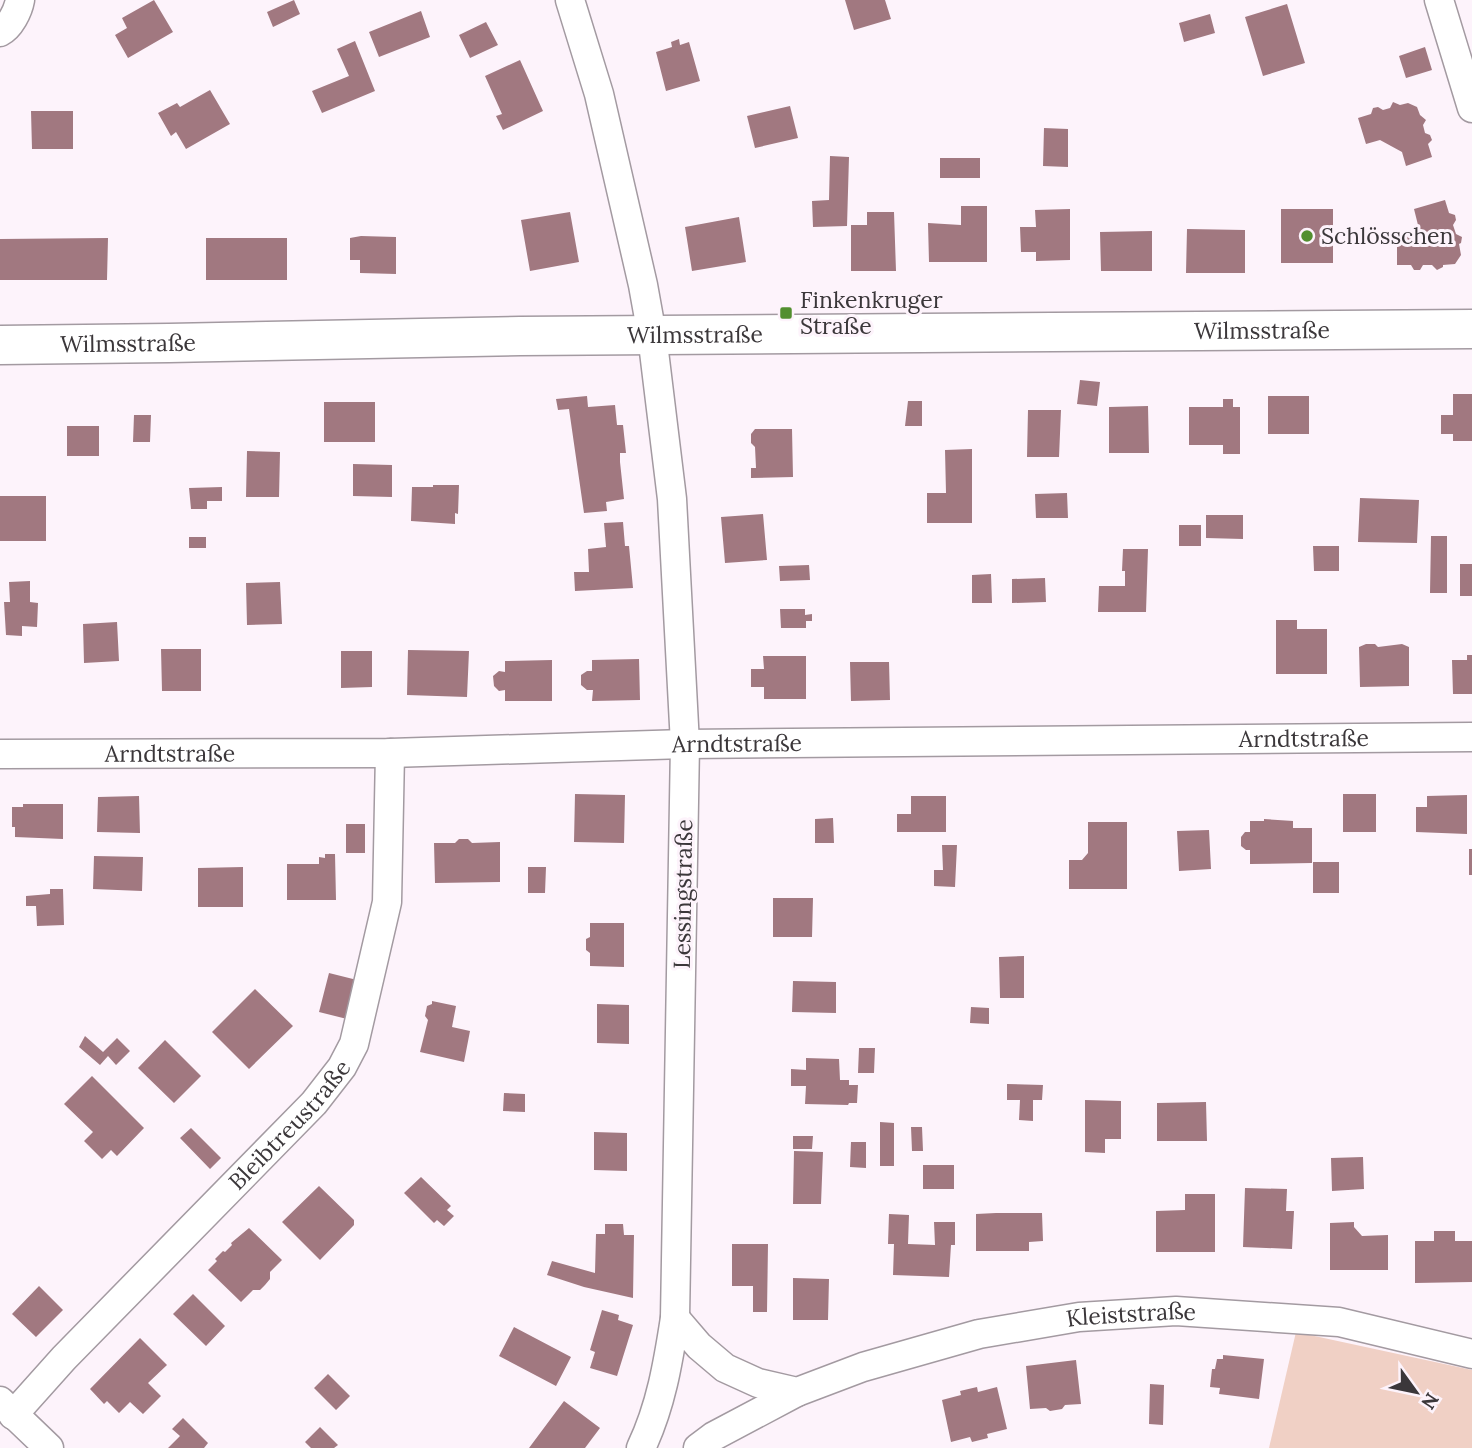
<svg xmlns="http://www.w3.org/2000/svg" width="1472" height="1448" viewBox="0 0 1472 1448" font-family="Lora,serif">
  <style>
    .green { fill: #f0d0c5 }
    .building { fill: #a17880 }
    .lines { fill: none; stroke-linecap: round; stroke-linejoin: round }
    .street-casing { stroke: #a39aa1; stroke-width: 31 }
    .secondary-casing { stroke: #a39aa1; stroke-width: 41 }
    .street { stroke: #fff; stroke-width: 28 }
    .secondary { stroke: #fff; stroke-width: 38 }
    .poi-dot { fill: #528f2f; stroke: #fdf3fb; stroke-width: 2.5 }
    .labels { text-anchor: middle; stroke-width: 6; stroke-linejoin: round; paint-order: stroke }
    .poi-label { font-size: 23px; fill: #3b373a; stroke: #fdf3fb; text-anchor: start }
    .street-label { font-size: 23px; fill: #3b373a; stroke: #fdf3fb }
  </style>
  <rect width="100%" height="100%" fill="#fdf3fb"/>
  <path class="green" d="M1296,1332L1472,1370V1448H1269Z"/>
  <path class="building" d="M154,0L173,32L128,58L115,35L127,28L122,18Z
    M294,0L300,14L273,27L267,12Z
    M845,0H885L891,19L854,30Z
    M1287,4L1305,63L1263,76L1245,17Z
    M421,11L430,37L379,57L369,32Z
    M1210,14L1215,33L1184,42L1179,23Z
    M486,22L498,45L470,58L459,35Z
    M679,39L680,45L689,42L700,81L666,91L656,52L672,47L671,42Z
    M355,41L375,91L322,113L312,91L349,76L337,49Z
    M1425,47L1432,70L1406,78L1399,56Z
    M520,60L543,111L503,130L496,116L502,114L485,76Z
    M210,90L230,124L186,149L176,132L171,136L158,113L177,103L180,107Z
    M1393,102L1400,105L1408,103L1417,107L1420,115L1426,120L1423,125L1425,133L1430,135L1432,140L1428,144L1432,157L1406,166L1402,152L1380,140L1366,144L1358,118L1371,114L1373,108L1378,107L1383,110L1390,108Z
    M790,106L798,138L755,148L747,116Z
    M31,111H73V149H32Z
    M1044,128L1068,129V167L1043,166Z
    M830,156L849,157L847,226L813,227L812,201L829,200Z
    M940,158H980V178H940Z
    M1445,200L1449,213L1455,215L1456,220L1453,225L1456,234L1462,237L1461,243L1459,244L1461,255L1455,264L1443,265V267L1437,270L1432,265H1423L1420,270H1414L1411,265H1397V232H1413L1418,225L1414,209Z
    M961,206H987V262H929L928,223L961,225Z
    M1070,209V260L1036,261V252H1021L1020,227H1036L1035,210Z
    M1281,209H1333V263H1281Z
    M570,212L579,262L530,271L521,220Z
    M867,212H894L896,271H851V225H867Z
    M739,217L746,262L692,271L685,227Z
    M1187,229L1245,230V273H1186Z
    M1152,231V271H1101L1100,232Z
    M361,236L396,237V274L360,273V260H350V238Z
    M108,238L107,280H0V239Z
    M206,238H287V280H206Z
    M1080,380L1100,382L1097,406L1077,404Z
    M1453,394H1472V441H1453V434H1441V415H1453Z
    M587,396L588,407L615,405L617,425H623L626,453H620V462L624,499L606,502L607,511L584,513L569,409L558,410L556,399Z
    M1268,396H1309V434H1268Z
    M1223,399H1233V407H1240V454H1223V445H1189V407H1223Z
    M908,401H922V426H905Z
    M324,402H375V442H324Z
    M1148,406L1149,453H1109V407Z
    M1028,410H1061L1059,457H1027Z
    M134,415H151L150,442H133Z
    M67,426H99V456H67Z
    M755,429H792L793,477L751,478V468H756L755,447L751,443V434Z
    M972,449V523H927V493H946L945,450Z
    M247,451L280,452L279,497H246Z
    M353,464L392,465V497L353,496Z
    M433,485H459L458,514L455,513V524L411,521L412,487H433Z
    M222,487V501H207V509H191L189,488Z
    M1067,493L1068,518H1036L1035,494Z
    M0,496H46V541H0Z
    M1360,498L1419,500L1417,543L1358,542Z
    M763,514L767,560L725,563L721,517Z
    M1206,515H1243V539L1206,538Z
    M623,522L625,546H629L633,588L575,591L574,572H589L588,549L606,547L604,523Z
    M1179,525H1201V546H1179Z
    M1431,536H1447V593H1430Z
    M189,537H206V548H189Z
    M1313,546H1339V571H1314Z
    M1123,549H1148L1146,612H1098L1099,586H1125V571H1122Z
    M1460,564H1472V596H1460Z
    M809,565L810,580L780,581L779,566Z
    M991,574L992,603H972V575Z
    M1045,578L1046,602L1012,603V579Z
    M30,581V602L38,603L37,627L22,626V636L6,635L4,602H10L9,582Z
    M280,582L282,624L247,625L246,583Z
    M780,609H805V615L812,614V621H806V628H781Z
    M1276,620H1297V629H1327V674H1276Z
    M117,622L119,661L84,663L83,624Z
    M1366,644H1375L1378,647L1402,644L1409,647V686L1360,687L1359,647Z
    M161,649H201V691H162Z
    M408,650L469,651L467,697L407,695Z
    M341,651H372V687L341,688Z
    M1467,655H1472V694H1453L1452,660H1467Z
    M763,656H806V699H764V687H751V669H764Z
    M639,659L640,700L592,701L593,690H587L581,685V675L587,671H592V660Z
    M552,660V701H505V690L499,691L494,686L493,676L499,671L505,672V661Z
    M850,662H889L890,700L851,701Z
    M575,794L625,795L624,843L574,842Z
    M1343,794H1376V832H1343Z
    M1467,795V834L1416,832V807H1427V796Z
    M139,796L140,833L97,832L98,797Z
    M911,796H946V832H897V814H911Z
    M23,804H63V839L15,837V827H12V807H23Z
    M833,818L834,843H815V819Z
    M1264,819L1293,821V828H1312V863L1250,864V850H1246L1241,846V837L1245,832H1250V821H1264Z
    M1088,822H1127V889H1069V860H1082L1088,853Z
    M346,824H365V853H346Z
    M1209,830L1211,869L1179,871L1177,831Z
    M459,839H468L472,843L500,842V882L435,883L434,843H455Z
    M942,845H957L955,887L934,886V870H943Z
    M1469,849H1472V875H1469Z
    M325,854H335L336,900H287V864H319V857L325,858Z
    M94,856L143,857L142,891L93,889Z
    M1313,862H1339V893H1313Z
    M243,867V907H198V868Z
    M528,867H546L545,893H528Z
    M50,889H63L64,925L37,926L36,906H26V896L50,894Z
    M773,898H813L812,937H773Z
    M590,923H624V967L590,966V953L586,950V939L590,937Z
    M1024,956V998H1000L999,957Z
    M329,973L357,980L347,1019L319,1012Z
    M793,981L836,982V1013L792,1012Z
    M255,989L293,1026L249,1069L212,1032Z
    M432,1001L456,1006L452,1027L470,1031L464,1062L420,1052L428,1020L425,1016L427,1006L432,1004Z
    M597,1004L629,1005V1044L597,1043Z
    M971,1007L989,1008V1024L970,1023Z
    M85,1036L103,1052L117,1038L130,1051L116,1065L108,1056L100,1065L79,1047Z
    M165,1040L201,1076L174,1103L138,1068Z
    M859,1048H875L874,1073H858Z
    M806,1058L839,1059L840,1080H849V1085H858L857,1103H849L848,1105L805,1104L806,1086H791V1069L806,1070Z
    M92,1076L144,1128L117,1156L111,1150L102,1159L84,1141L93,1132L64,1104Z
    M1007,1084L1043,1085L1042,1100H1033V1121L1019,1120L1020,1100H1007Z
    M504,1093L525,1094V1112L503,1111Z
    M1085,1100L1121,1101V1139H1105V1153L1085,1152Z
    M1206,1102L1207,1141H1157V1103Z
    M880,1122L894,1123V1166H880Z
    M911,1127H922L923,1151H912Z
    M191,1128L221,1158L210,1169L180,1138Z
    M594,1132L627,1133V1171L594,1170Z
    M793,1136H813L812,1149H793Z
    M851,1142H866V1168L850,1167Z
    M794,1151L823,1152L821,1204H793Z
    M1363,1157L1364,1189L1332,1191L1331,1158Z
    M923,1165H954V1189H923Z
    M421,1177L451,1206L447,1210L454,1216L444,1226L437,1220L434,1223L404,1193Z
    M319,1186L354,1220V1225L320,1260L282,1222Z
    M1245,1188L1287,1189L1286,1211H1294L1292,1249L1243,1247Z
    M1185,1194H1215V1252H1156V1211L1185,1210Z
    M996,1213H1042L1043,1241L1029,1242V1251H976V1214Z
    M889,1214L909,1215L908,1244L935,1245L934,1222H955V1245H951L949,1277L893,1275L894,1244H888Z
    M1354,1222V1227L1362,1236L1388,1235V1270H1330V1223Z
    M605,1224H623L624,1235H634L633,1298L584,1287L547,1275L552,1261L595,1273L596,1234H605Z
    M249,1228L282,1260L270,1272V1279L265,1285L260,1290H253L241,1302L208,1270L217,1261L215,1259L223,1251L225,1252L232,1245L231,1243Z
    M1434,1231H1455V1241H1472V1282L1415,1283V1241H1434Z
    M732,1244H768L767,1312H753V1286H732Z
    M793,1278L829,1279L828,1320H793Z
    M39,1286L63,1310L36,1337L12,1314Z
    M193,1294L225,1326L206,1346L173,1314Z
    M602,1310L619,1315L618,1320L633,1325L617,1376L590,1368L595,1352L590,1350Z
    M514,1327L571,1357L556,1386L499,1356Z
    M140,1338L167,1365L148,1383L161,1396L143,1414L130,1402L119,1413L107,1401L104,1404L90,1389Z
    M1223,1355L1264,1359L1259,1399L1219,1394L1220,1388L1210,1387L1212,1369H1215L1217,1359H1223Z
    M1076,1360L1081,1404L1065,1405L1062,1409L1050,1411L1046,1408L1030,1409L1026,1366Z
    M328,1374L350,1396L336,1410L314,1388Z
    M1150,1384L1164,1385L1163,1425L1149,1424Z
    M977,1387L978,1392L997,1387L1007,1429L987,1434L988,1438L972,1442L970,1437L951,1442L942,1400L961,1395L960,1391Z
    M564,1401L600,1428L585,1448H529Z
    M183,1418L208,1443L204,1448H168L180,1436L172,1429Z
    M320,1427L338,1445L334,1448H311L305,1442Z"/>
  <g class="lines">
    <g class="street-casing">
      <g id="street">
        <path d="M570,0L599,94L643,285L652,335L672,499L685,744L675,1318C668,1363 661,1406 641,1448"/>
        <path d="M1439,0L1472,108"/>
        <path d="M0,32C10,27 18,11 20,0"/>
        <path id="s1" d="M0,754L390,753L685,744L1472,737"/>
        <path id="s2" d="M675,1318L699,1346L725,1368L758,1383L797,1392L863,1367L979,1334L1079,1317L1176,1311L1339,1322L1472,1354"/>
        <path d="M0,1401L49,1448"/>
        <path id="s3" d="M13,1415L64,1358L314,1103L342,1067L354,1044L387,902L390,753"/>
        <path d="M698,1448L714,1436L797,1392"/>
      </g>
    </g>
    <g class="secondary-casing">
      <g id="secondary">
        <path id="s4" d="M0,345L169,343L520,336L1472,329"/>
      </g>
    </g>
    <use href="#street" class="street"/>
    <use href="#secondary" class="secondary"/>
  </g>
  <g class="poi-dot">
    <circle cx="1307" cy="236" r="7"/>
    <rect x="779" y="306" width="14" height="14" rx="3.5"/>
  </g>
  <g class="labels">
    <g class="poi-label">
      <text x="1321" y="244">Schlösschen</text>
      <text x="800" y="308">Finkenkruger<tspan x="800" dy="26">Straße</tspan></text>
    </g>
    <g class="street-label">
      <text dy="8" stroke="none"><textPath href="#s4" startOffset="1262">Wilmsstraße</textPath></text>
      <text dy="8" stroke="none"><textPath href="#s4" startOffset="695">Wilmsstraße</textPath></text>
      <text dy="8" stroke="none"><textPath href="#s4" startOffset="128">Wilmsstraße</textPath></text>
      <text dy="8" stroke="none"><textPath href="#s1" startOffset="1304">Arndtstraße</textPath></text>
      <text dy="8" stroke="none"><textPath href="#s1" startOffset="737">Arndtstraße</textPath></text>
      <text dy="8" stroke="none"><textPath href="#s1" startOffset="170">Arndtstraße</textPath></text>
      <text transform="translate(683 894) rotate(-89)" y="8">Lessingstraße</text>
      <text dy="8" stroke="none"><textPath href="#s3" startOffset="401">Bleibtreustraße</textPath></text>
      <text dy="8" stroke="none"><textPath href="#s2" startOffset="492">Kleiststraße</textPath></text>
    </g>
  </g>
  <g transform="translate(1416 1392) rotate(123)" stroke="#fdf3fb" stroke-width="5" paint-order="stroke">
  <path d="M0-5L12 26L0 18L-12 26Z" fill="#3b373a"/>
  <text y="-10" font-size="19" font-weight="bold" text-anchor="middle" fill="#3b373a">N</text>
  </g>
</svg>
